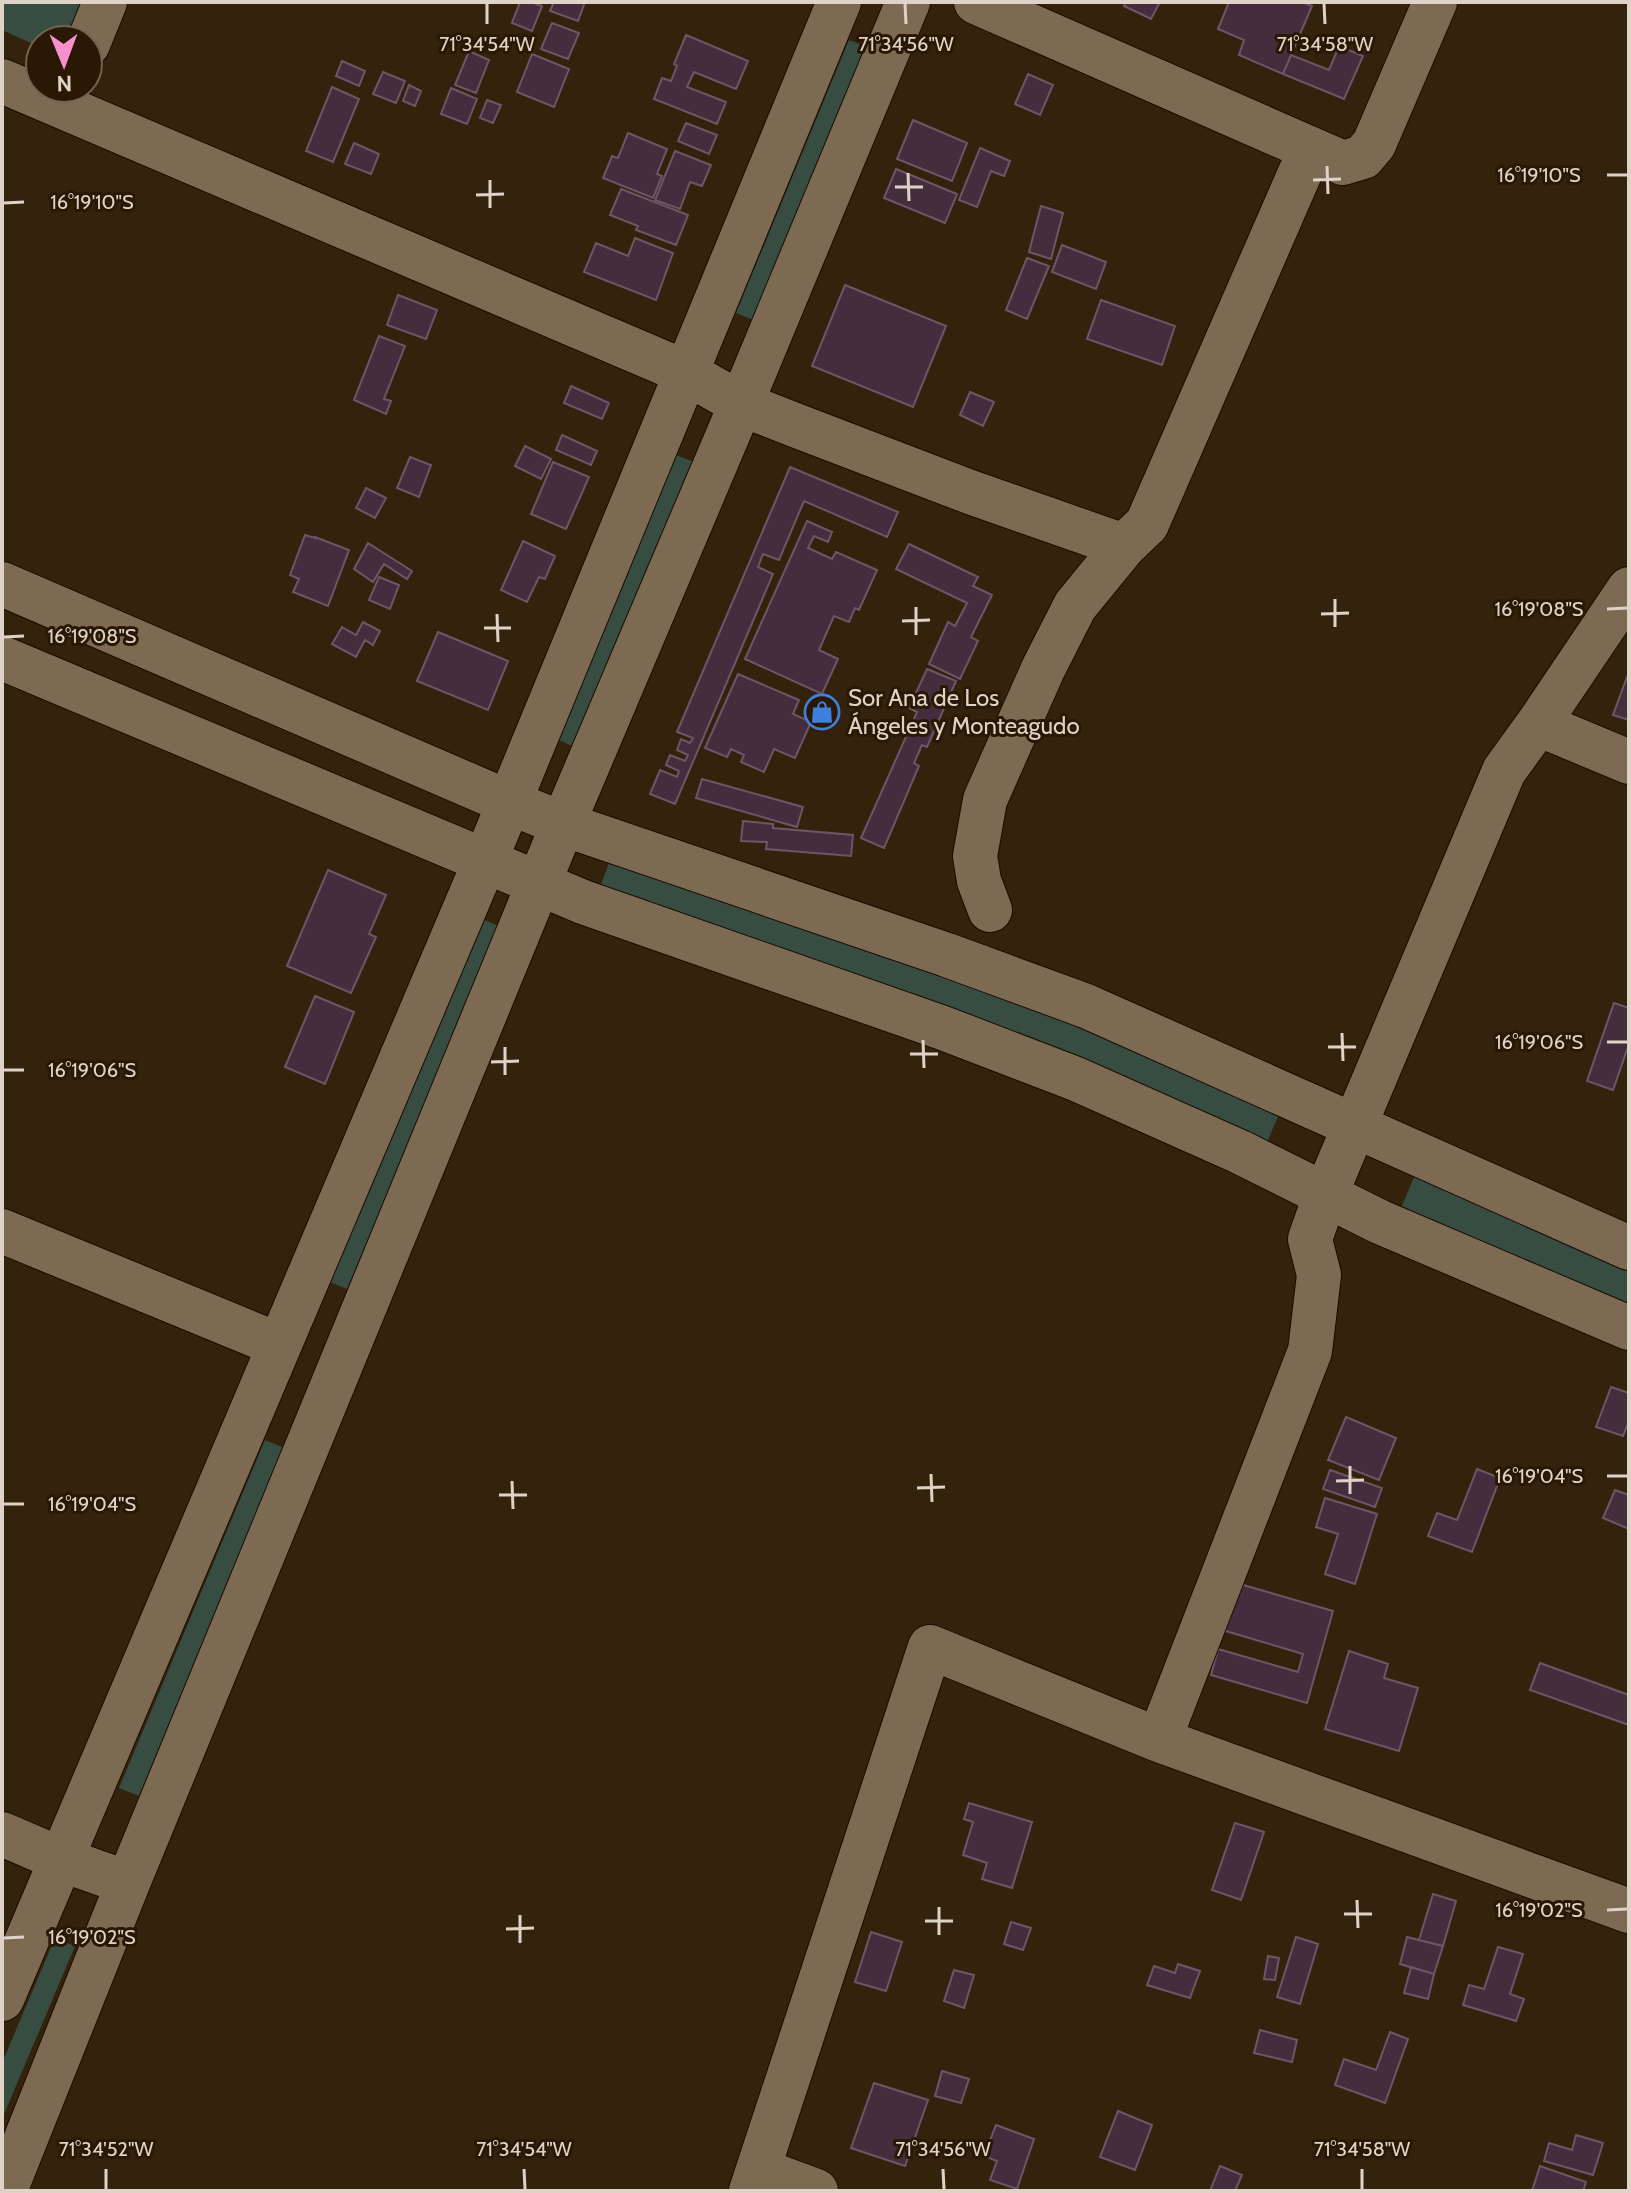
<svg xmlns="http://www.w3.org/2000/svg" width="1631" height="2193" viewBox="0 0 1631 2193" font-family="Cabin,sans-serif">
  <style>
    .green { fill: #384d42 }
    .building { fill: #442e3e; stroke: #6e5567; stroke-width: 2 }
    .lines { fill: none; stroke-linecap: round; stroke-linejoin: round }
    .street-casing { stroke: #1a0b00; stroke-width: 46 }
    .secondary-casing { stroke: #1a0b00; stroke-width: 46 }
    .street { stroke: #7d6a53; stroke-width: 44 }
    .secondary { stroke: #7d6a53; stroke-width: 44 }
    .ticks { fill: none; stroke: #ded3c6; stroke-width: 3 }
    .labels { text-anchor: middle; stroke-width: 6; stroke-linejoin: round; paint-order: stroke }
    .poi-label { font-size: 24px; fill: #ded3c6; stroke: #291904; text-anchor: start }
    .ticks-label { font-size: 20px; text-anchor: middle; fill: #ded3c6; stroke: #291904; stroke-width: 6; stroke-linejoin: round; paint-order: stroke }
  </style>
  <rect width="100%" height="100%" fill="#33230d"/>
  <path class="green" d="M2,2H84L68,40H40V47L2,30Z
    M849,40L867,47L753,320L736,313Z
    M676,455L694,462L572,746L555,738Z
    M609,863L907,963L1102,1035L1280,1112L1267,1142L600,887Z
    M482,919L501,927L347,1289L330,1282Z
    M1415,1175L1629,1270V1311L1400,1210Z
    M265,1440L284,1448L139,1796L119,1788Z
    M55,1938L75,1946L2,2119V2063Z"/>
  <path class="building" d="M520,2H531L542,6L532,31L512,23Z
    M554,2H585L578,21L550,11Z
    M1126,2H1160L1151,19L1124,6Z
    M1229,2H1302L1312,6L1283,74L1239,55L1244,40L1218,29Z
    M552,23L579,33L568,59L541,49Z
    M686,35L748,61L736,89L694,72L687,87L726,102L717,124L654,99L662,78L671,81L677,66L674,64Z
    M1339,46L1363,56L1344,99L1283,74L1291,55L1329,70Z
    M469,51L489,60L476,93L455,85Z
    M532,54L569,69L554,107L517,92Z
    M342,61L365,71L359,86L336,76Z
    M383,72L405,81L396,103L373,94Z
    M1028,74L1053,85L1040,115L1015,104Z
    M409,85L421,91L415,106L403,101Z
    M332,87L359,99L333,162L306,151Z
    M451,88L477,99L467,124L441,114Z
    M487,100L501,105L493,123L480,118Z
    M913,120L967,143L952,181L897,159Z
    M686,123L717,135L709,154L678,141Z
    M628,133L667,149L657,174L662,176L653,198L603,178L612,156L618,158Z
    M354,143L379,154L371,174L345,164Z
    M980,148L1010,161L1004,176L991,171L977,207L959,200Z
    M675,151L711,165L702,186L690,182L680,209L655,200Z
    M896,169L957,194L945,223L884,198Z
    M621,189L688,215L676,245L636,230L638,226L610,215Z
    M1041,206L1063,213L1051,259L1029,252Z
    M635,238L673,253L656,300L584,272L596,243L628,256Z
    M1062,245L1106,262L1096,289L1052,272Z
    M1027,258L1049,266L1027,319L1006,310Z
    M845,285L946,326L913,407L812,366Z
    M398,295L437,310L426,339L387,325Z
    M1101,300L1175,326L1162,365L1087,339Z
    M379,336L405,346L384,399L391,401L386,414L354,400Z
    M571,386L609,403L602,419L564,403Z
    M970,392L994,402L983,426L960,415Z
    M562,435L597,451L591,465L556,450Z
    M525,446L551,459L541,479L515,466Z
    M410,457L431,465L419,497L397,488Z
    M553,462L589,477L566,529L531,514Z
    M790,467L898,512L887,537L804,501L779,560L763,554L758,567L773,574L675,804L650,794L660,770L677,777L679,771L666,765L670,755L685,761L688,755L677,750L681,739L690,743L693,738L677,732Z
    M366,488L386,498L375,518L356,508Z
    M807,521L832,532L828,542L814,536L808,548L832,559L836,552L877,570L859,610L855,608L849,622L834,616L819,650L838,659L822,694L745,659Z
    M305,535L315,538V537L349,550L328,606L293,592L299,579L290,575Z
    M523,541L555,556L545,579L539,577L527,602L501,590Z
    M368,543L412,571L407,579L384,564L373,582L354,569Z
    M909,544L978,577L973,586L992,595L971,637L978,641L960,679L929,664L948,622L955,626L967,603L896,569Z
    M379,577L399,585L390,609L369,600Z
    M363,622L380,631L373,645L365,640L356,657L332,644L342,627L356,635Z
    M438,632L508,661L488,710L417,681Z
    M927,669L956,681L927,747L922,745L914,763L919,766L884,848L861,838L917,712L909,708Z
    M738,674L799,700L793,714L811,722L795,758L774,749L764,772L741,762L744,755L731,749L727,757L705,748Z
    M1627,677H1629V720L1613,715Z
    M702,779L803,807L797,827L696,798Z
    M743,821L773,824V828L853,835L851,856L766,849L767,842L741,841Z
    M328,870L386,895L369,934L376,937L351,993L287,966Z
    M315,996L354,1012L325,1084L285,1067Z
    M1614,1003L1629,1008V1044L1613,1090L1587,1081Z
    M1611,1387L1629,1393V1421L1623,1436L1596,1427Z
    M1346,1417L1396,1438L1379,1480L1328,1460Z
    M1477,1469L1500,1478L1472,1552L1428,1536L1437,1513L1457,1520Z
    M1330,1470L1382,1488L1375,1507L1323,1489Z
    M1615,1490L1629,1495V1529L1603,1518Z
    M1325,1498L1377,1514L1355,1584L1325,1574L1338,1534L1316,1527Z
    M1233,1582L1333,1611L1307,1703L1211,1675L1218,1649L1298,1672L1303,1654L1219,1629Z
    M1349,1651L1388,1664L1384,1678L1418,1688L1399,1751L1325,1729Z
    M1540,1663L1629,1695V1725L1530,1690Z
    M969,1803L1032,1822L1012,1888L982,1879L987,1863L963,1855L973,1822L964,1819Z
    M1235,1823L1264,1832L1241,1900L1212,1890Z
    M1433,1894L1456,1901L1443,1946L1419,1940Z
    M1011,1922L1031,1928L1023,1950L1004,1944Z
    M871,1932L902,1942L886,1991L855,1982Z
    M1296,1937L1318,1944L1300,2004L1277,1997Z
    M1407,1937L1443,1946L1434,1974L1400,1964Z
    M1498,1947L1523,1954L1510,1994L1524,1999L1516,2021L1463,2005L1469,1985L1484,1989Z
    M1268,1956L1279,1958L1275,1980L1264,1979Z
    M1178,1964L1200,1971L1190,1998L1147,1985L1154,1966L1175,1973Z
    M1411,1967L1434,1974L1428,1999L1404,1993Z
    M954,1970L974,1975L964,2008L944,2001Z
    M1260,2030L1297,2040L1292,2062L1254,2053Z
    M1390,2032L1408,2039L1385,2103L1335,2085L1344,2059L1376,2070Z
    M942,2071L969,2079L961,2103L935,2096Z
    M874,2083L928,2100L905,2166L851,2148Z
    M1118,2111L1152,2125L1135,2170L1100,2157Z
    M996,2125L1034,2139L1017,2189L990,2180L997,2161L984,2156Z
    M1576,2135L1603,2143L1593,2175L1544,2161L1549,2143L1572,2150Z
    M1220,2166L1242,2175L1235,2191H1210Z
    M1540,2166L1586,2182L1583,2191H1532Z"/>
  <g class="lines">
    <g class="street-casing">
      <path id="street" d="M976,2L1343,163L1363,157L1374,144L1435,2
        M88,44L105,2
        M2,81L685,372L741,404L800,427L970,492L1124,546
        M2,584L508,802L563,824L947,955L1086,1006L1629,1248
        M2,658L583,902L943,1028L1076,1079L1240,1152L1380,1222L1629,1328
        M1538,724L1629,762
        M990,910L979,881L975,856L985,800L1043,669L1075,606L1124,546L1147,524L1310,150
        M2,1231L279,1345
        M1159,1740L1310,1351L1319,1275L1310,1239L1325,1196L1504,771L1538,724L1629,589
        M2,1834L60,1859
        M759,2170L816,2191
        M751,2191L930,1647L1159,1740L1629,1911"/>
    </g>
    <g class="secondary-casing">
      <path id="secondary" d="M60,1859L128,1883
        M2,1999L485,861L839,2
        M5,2191L128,1883L563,824L741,404L908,2"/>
    </g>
    <use href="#street" class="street"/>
    <use href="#secondary" class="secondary"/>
  </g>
  <path class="ticks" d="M487,4V24M905,4L906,24M1324,4L1325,24M1327,166L1328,194M908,173L909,201M1607,175H1627M490,180V208M1313,180L1341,179M895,187H923M476,195L504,194M4,203L24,202M1335,599V627M916,607V635M1607,609L1627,608M497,614L498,642M1321,614L1349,613M902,621L930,620M484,628H511M4,637L24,636M1342,1033L1343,1061M923,1040L924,1068M1607,1042H1627M505,1047V1075M1328,1047H1356M910,1054H938M491,1062L519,1061M4,1070H24M1350,1466V1494M931,1474L932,1502M1607,1476H1627M512,1481L513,1509M1336,1481L1364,1480M917,1488L945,1487M499,1495H527M4,1504H24M1357,1900L1358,1928M939,1907V1935M1607,1910L1627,1909M1344,1914H1372M520,1915V1943M925,1921H953M506,1929L534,1928M4,1938L24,1937M106,2169V2189M524,2169L525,2189M943,2169L944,2189M1362,2169V2189"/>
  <defs>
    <g id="shop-ring" transform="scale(1.8)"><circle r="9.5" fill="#291904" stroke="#3f7fe0" stroke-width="1.5"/><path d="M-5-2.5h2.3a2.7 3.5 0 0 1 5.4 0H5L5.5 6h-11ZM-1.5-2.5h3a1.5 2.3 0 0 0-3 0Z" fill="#3f7fe0"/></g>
  </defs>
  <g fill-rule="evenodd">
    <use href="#shop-ring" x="822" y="712"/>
  </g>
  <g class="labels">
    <g class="poi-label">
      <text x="848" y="706">Sor Ana de Los<tspan x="848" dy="28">Ángeles y Monteagudo</tspan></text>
    </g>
  </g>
  <g class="ticks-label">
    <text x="487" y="51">71°34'54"W</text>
    <text x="906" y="51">71°34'56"W</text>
    <text x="1325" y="51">71°34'58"W</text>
    <text x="1539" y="182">16°19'10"S</text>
    <text x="92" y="209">16°19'10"S</text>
    <text x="1539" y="616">16°19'08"S</text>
    <text x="92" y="643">16°19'08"S</text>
    <text x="1539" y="1049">16°19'06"S</text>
    <text x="92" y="1077">16°19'06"S</text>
    <text x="1539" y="1483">16°19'04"S</text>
    <text x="92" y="1511">16°19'04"S</text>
    <text x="1539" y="1917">16°19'02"S</text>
    <text x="92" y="1944">16°19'02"S</text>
    <text x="106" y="2156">71°34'52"W</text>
    <text x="524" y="2156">71°34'54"W</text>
    <text x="943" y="2156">71°34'56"W</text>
    <text x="1362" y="2156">71°34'58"W</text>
  </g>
  <rect width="1631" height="2193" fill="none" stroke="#ded3c6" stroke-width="8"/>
  <g transform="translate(64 64) rotate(179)"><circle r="38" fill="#291904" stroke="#716352" stroke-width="2"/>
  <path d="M0-6L14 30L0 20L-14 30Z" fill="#f890cb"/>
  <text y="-12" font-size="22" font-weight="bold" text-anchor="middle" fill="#ded3c6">N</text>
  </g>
</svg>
